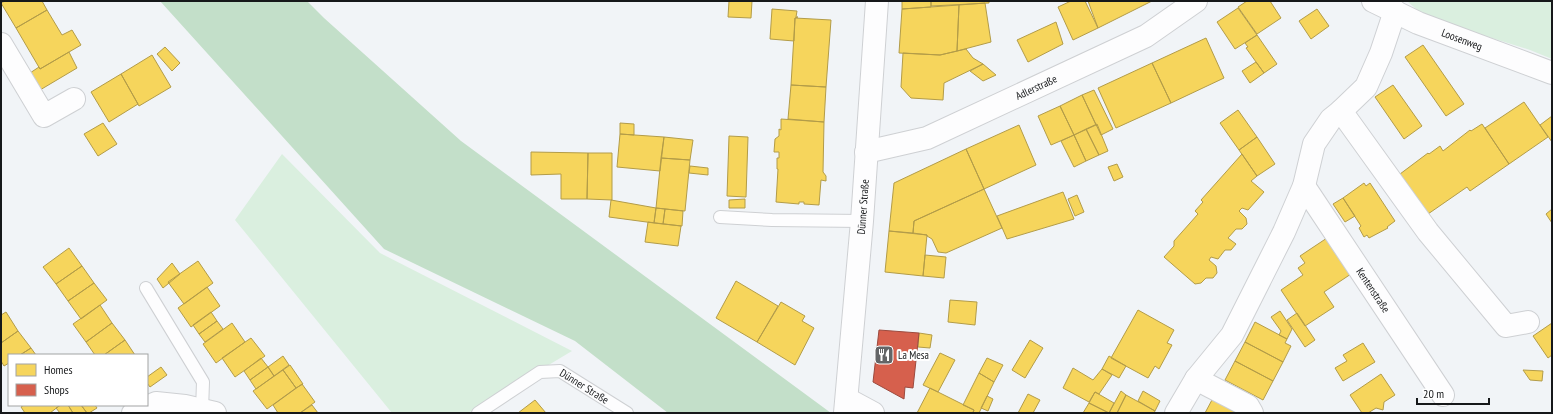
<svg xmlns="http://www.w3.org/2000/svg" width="1553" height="414" viewBox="0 0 1553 414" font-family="'PT Sans Narrow',sans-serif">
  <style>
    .green { fill: #daefdf }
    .forest { fill: #c3dfc9 }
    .homes { fill: #f6d55c; stroke: #b39c48 }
    .shops { fill: #d6604d; stroke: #9c4a3e }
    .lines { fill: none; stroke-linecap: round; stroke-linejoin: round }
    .service-casing { stroke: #ced0d3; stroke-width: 14 }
    .minor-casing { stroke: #ced0d3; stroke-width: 24 }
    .tertiary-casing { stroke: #ced0d3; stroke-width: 24 }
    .service { stroke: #fdfdfe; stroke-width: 12 }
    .minor { stroke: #fdfdfe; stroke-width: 22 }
    .tertiary { stroke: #fdfdfe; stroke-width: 22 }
    .labels { text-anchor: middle; stroke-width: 4; stroke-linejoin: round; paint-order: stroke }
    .street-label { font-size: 11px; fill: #16181a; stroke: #fff }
    .poi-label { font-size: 11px; fill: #16181a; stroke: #fff; text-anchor: start }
  </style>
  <rect width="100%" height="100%" fill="#f1f4f7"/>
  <path class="green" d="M1407,1H1552V59L1530,50L1425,17Z
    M282,154L380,253L572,351L468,413H392L235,220Z"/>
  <path class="forest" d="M160,1H307L324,18L461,141L831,413H668L575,341L384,249Z"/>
  <path class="homes" d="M5,1H42L47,10L16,28L1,3Z
    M729,1H752L751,18L728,17Z
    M902,1H931V7L902,9Z
    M931,1H989V3L931,6Z
    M1071,1H1085L1098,28L1073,40L1058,7Z
    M1088,1H1152L1098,28Z
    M1247,1H1270L1281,18L1257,34L1238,7Z
    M985,3L991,42L957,51L959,5Z
    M959,5L957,51L940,55L899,53L902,9Z
    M1238,8L1257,35L1235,49L1217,22Z
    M772,9L797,11L796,17H798L795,18L794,41L770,39Z
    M1317,9L1329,26L1311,39L1299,21Z
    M47,10L62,35L72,30L81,45L40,69L16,28Z
    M795,18L831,20L826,87L791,85Z
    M1056,22L1063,44L1028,62L1017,40Z
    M1257,35L1277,64L1264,73L1246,48L1248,47L1245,43Z
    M1206,38L1224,78L1171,103L1152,63Z
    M1423,45L1464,104L1446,116L1405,57Z
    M165,47L180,63L172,71L157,54Z
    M966,49L973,58L983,64L944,83L943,100L911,98L901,87L903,53L940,55Z
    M69,52L77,68L40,90L30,73L39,67L40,69Z
    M152,55L171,87L139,106L121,74Z
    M1256,62L1264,73L1250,83L1242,71Z
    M1152,63L1171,103L1116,128L1098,88Z
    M983,64L996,75L983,81L970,71Z
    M121,74L138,104L109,122L91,92Z
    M791,85L826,87L824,122L788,119Z
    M1393,85L1422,126L1404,139L1375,97Z
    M1094,90L1113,129L1101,135L1082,95Z
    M1082,95L1096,125L1074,135L1060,106Z
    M1524,102L1548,137L1509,164L1485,128Z
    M1060,106L1074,135L1051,145L1038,116Z
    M1238,110L1257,137L1239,150L1220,123Z
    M1552,116V142L1540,125Z
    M781,119L824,122L823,172L826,176V181L821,180L819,205L804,204V202H799V204L776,202L778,169H777V158H779V152H774L775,139L779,136V129L781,130Z
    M103,123L117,144L98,156L84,134Z
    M620,123L634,124V135L620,134Z
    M1097,124L1108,151L1099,155L1086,129Z
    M1482,124L1509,164L1470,191L1467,187L1428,214L1400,174L1428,153L1429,154L1440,146L1443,151L1470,130L1471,131Z
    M1019,125L1036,165L984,189L966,149Z
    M1086,129L1099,155L1086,161L1074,135Z
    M620,134L664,137L660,171L617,167Z
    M1074,135L1086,161L1074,167L1061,141Z
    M729,136L748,137L746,197L727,196Z
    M664,137L693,140L690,160L661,158Z
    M1257,137L1275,164L1257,176L1239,150Z
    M966,149L984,189L914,221L913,233L889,231L894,183Z
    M531,152L588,153L587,199H561V174L531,175Z
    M588,153H612V200L587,199Z
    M1242,154L1257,176L1251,181L1264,192L1248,210L1242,208L1239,211L1246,218L1247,224L1242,229H1236L1228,238L1236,244L1231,250H1225L1218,259L1211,257L1209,260L1216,266L1217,273L1213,278H1206L1201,283L1195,284L1164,257L1174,246V241L1198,214L1195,211L1203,202L1201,200Z
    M661,158L690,160L685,211L656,208Z
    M1117,164L1123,177L1114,181L1108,167Z
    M690,166L708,168V175L689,173Z
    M1364,183L1366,186L1370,183L1395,221L1387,227L1388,228L1369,238L1367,235L1364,237L1359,228L1361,226L1343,198Z
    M984,189L1002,228L946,253L938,252L932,239L927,236V235L913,233L914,221Z
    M1063,192L1074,219L1007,239L997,216Z
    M1077,195L1084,212L1075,216L1068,199Z
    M1343,198L1355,216L1345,222L1333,204Z
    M745,199V208H729V200Z
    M611,200L656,208L654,223L609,217Z
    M656,208L665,209L663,224L654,223Z
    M665,209L683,211L682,226L663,224Z
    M1552,209V223L1546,214Z
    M648,222L681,226L678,246L645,242Z
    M889,231L927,235L923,276L885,272Z
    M1330,236L1354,272L1324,292L1334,307L1305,326L1281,290L1303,275L1298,268L1305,263L1300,256Z
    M69,248L82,266L56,284L43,267Z
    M925,255L946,257L944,278L923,276Z
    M198,261L213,283L184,304L168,282Z
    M172,263L180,274L163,288L157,279Z
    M82,266L94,283L68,301L56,284Z
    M736,281L778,306L757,342L716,318Z
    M94,283L107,300L81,319L68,301Z
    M207,287L220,306L191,327L178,308Z
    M950,300L977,302L975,325L948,322Z
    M781,302L805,316L802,321L814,328L795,365L757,342Z
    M100,305L112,323L86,342L73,324Z
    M1138,310L1174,330L1167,343L1172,345L1159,369L1155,366L1148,378L1111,358Z
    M1280,311L1292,329L1287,339L1279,335L1281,331L1271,317Z
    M6,312L18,331L1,343V315Z
    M211,312L217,321L199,334L193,325Z
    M1297,313L1315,340L1305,347L1287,320Z
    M217,321L223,329L205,342L199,334Z
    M1255,322L1287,339L1285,343L1291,346L1283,362L1245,342Z
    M112,323L125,340L104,355H95L86,342Z
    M232,323L245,342L216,363L203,344Z
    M1552,323V355L1548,358L1533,336Z
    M18,331L31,348L20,355H9V363L4,366L1,361V343Z
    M919,333L932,335L930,348L918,347Z
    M251,338L265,356L235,377L222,358Z
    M125,340L135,355H104Z
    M1030,340L1043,348L1025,378L1012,370Z
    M1245,342L1283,362L1273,381L1235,361Z
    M1363,343L1375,362L1343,381L1335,368L1347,361L1343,355Z
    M31,348L36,355H20Z
    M940,353L955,360L938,392L923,385Z
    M283,356L289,365L274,376L268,367Z
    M1109,356L1126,366L1119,378L1102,369Z
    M261,358L268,367L250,380L244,371Z
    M987,358L1003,365L994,382L979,373Z
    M1235,361L1273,381L1263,400L1225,380Z
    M290,365L303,384L296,388L283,370Z
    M161,367L167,375L150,387L147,383V377Z
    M268,367L274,376L256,389L250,380Z
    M1073,368L1093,380L1102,369L1112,375L1099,394L1095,392L1089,402L1063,388Z
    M283,370L296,388L267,409L253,391Z
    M1523,370L1543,371L1542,381L1530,380Z
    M979,373L994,382L979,413H975L973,412L974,410L963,405Z
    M1381,374L1395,395L1384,402L1383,410L1376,408L1368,413H1362L1350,395Z
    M302,384L315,402L300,413H278L273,405Z
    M930,388L974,410L973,413H917Z
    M1121,391L1126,395L1117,413H1109Z
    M1143,391L1160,401L1155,411L1138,401Z
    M1095,392L1114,403L1109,413L1089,403Z
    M1028,394L1040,400L1033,413H1018Z
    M1126,395L1155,411L1154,413H1117Z
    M987,396L993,399L988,411L981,408Z
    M1213,398L1239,413H1205Z
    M535,400L546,413H518Z
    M1089,403L1109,413H1083Z
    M24,405H58L59,406L50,413H25L21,407Z
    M61,405H68L73,413H60L56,408Z
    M68,405H81L87,413H73Z
    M81,405H95L97,408L89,413H87Z
    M312,405L318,413H300Z"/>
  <path class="shops" d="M879,330L919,333L913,388L905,387L904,399L873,382Z"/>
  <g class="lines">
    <g class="service-casing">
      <g id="service">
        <path d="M720,217L772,220L862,221"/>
        <path d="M146,288L203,382L202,410"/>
        <path id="s1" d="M478,413L540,372L560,371L627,413"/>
      </g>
    </g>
    <g class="minor-casing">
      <g id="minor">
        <path id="s2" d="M1373,1L1418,23L1552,73"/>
        <path d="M1,44L44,116L74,99"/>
        <path d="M1341,111L1428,232L1506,326L1528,322"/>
        <path id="s3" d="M866,152L927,138L1146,36L1196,1"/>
        <path id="s4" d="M1304,186L1443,395"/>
        <path d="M1196,379L1248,406L1252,413"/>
        <path d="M847,399L873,413"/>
        <path d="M133,413L156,403L185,406L215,413"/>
        <path d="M1176,413L1196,379L1232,335L1284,232L1304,186L1314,144L1331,119L1341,111L1366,87L1381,53L1395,11"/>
      </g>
    </g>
    <g class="tertiary-casing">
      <g id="tertiary">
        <path id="s5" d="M845,413L862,221L877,1"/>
      </g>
    </g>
    <use href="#service" class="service"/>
    <use href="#minor" class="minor"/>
    <use href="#tertiary" class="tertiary"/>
  </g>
  <defs>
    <g id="restaurant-square" transform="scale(1)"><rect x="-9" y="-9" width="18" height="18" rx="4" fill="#636567" stroke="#fff"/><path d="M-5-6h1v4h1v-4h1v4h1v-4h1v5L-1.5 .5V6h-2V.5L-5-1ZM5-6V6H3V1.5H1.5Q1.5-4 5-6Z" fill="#fff"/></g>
  </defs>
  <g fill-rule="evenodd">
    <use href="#restaurant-square" x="884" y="355"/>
  </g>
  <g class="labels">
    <g class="street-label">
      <text dy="4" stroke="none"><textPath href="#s2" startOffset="97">Loosenweg</textPath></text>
      <text dy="4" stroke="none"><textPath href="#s3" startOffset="183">Adlerstraße</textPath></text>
      <text dy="4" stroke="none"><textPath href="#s5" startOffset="207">Dünner Straße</textPath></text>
      <text dy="4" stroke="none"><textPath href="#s4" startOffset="125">Kentenstraße</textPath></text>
      <text dy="4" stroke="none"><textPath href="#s1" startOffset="123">Dünner Straße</textPath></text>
    </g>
    <g class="poi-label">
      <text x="898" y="359">La Mesa</text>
    </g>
  </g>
  <rect width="1553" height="414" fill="none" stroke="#16181a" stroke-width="4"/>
  <rect x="8" y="354" width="140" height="52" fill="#ffffff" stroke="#a2a3a3"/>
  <rect x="16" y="364" width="20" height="12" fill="#f6d55c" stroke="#a2a3a3"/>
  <text x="44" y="374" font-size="12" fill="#16181a">Homes</text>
  <rect x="16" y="384" width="20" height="12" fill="#d6604d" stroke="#a2a3a3"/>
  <text x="44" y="394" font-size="12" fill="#16181a">Shops</text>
  <path d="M1417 398v6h72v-6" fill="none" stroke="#16181a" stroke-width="2"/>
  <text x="1423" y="398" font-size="12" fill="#16181a" stroke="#ffffff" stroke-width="3" paint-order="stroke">20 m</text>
</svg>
